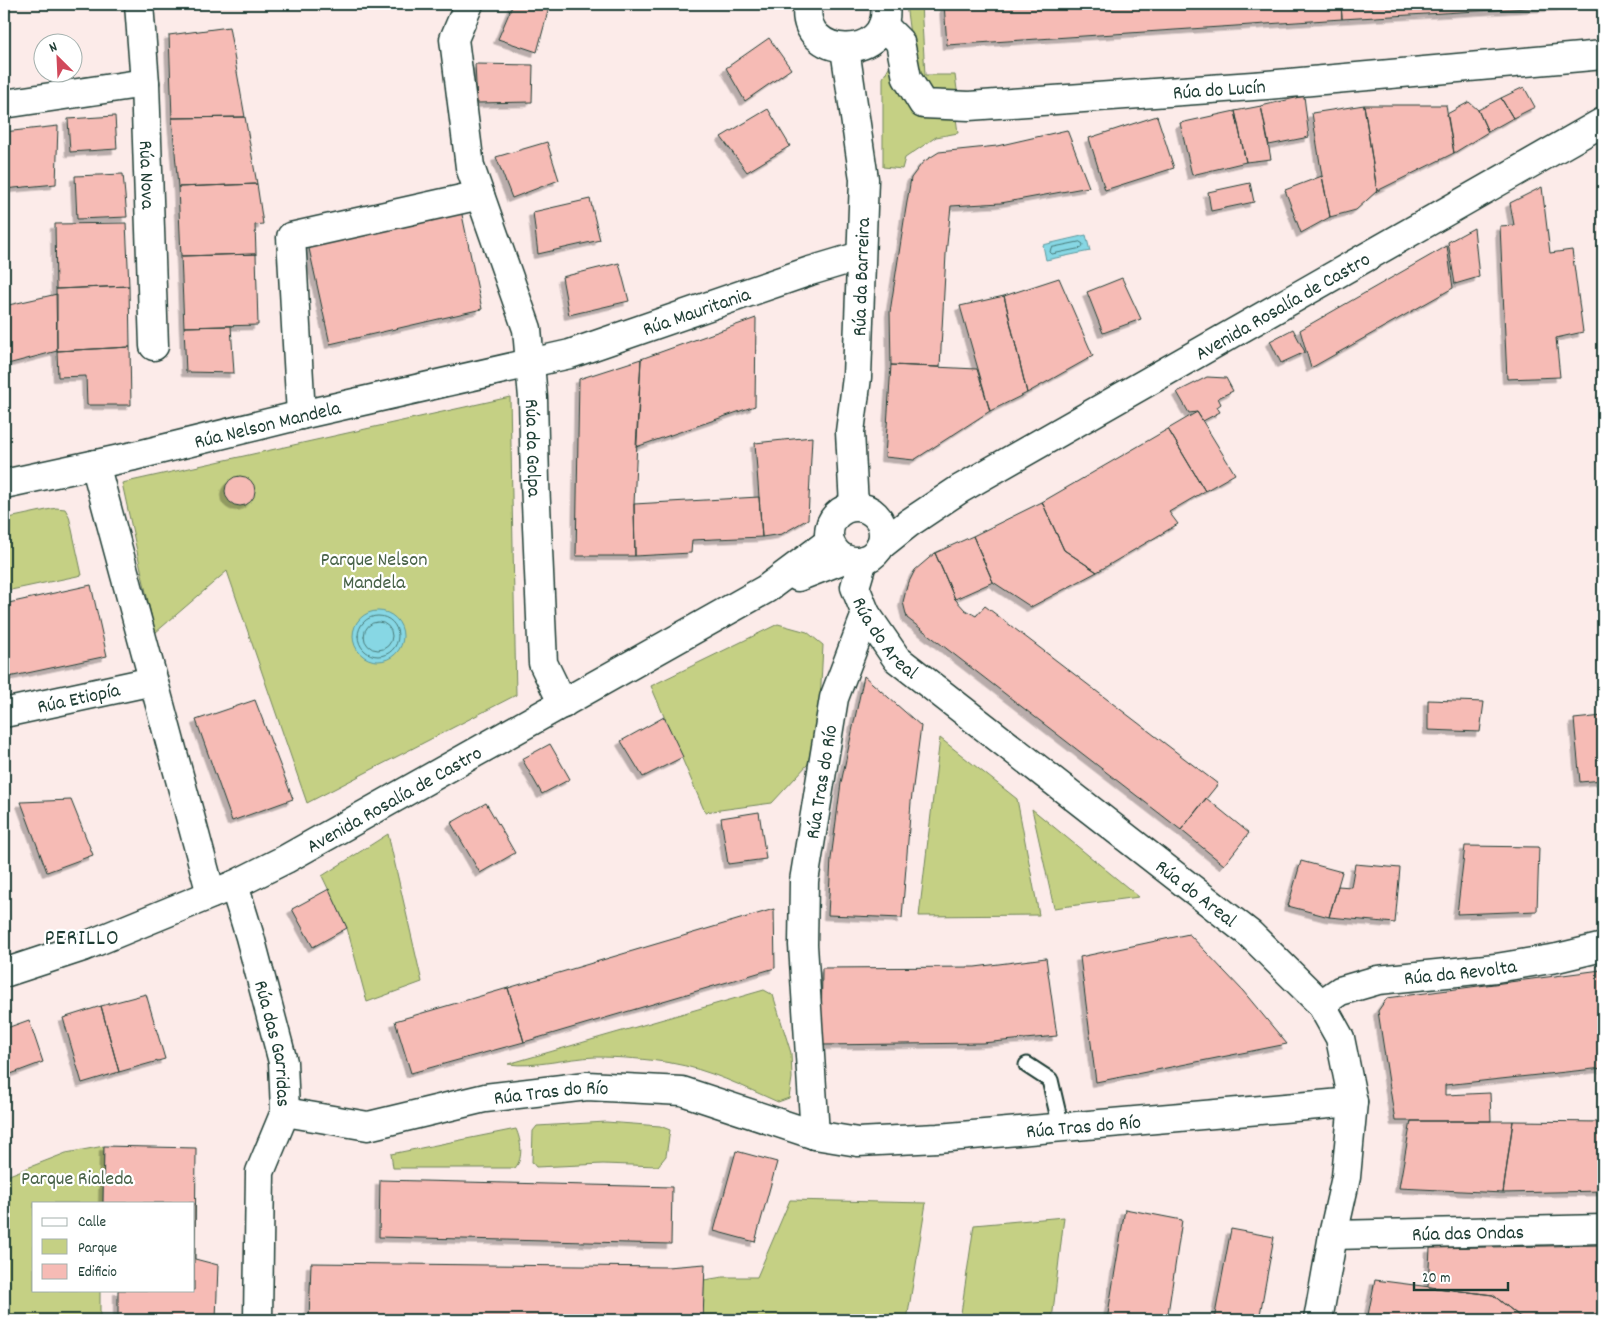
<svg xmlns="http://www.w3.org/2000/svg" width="1607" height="1324" viewBox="0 0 1607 1324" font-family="Dekko,sans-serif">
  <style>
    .green { fill: #c5d084; stroke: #72865c }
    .water { fill: #87d7e4; stroke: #5d999e }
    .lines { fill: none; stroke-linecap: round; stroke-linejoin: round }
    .shore { stroke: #497b7a; stroke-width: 1 }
    .building { fill: #f6bbb5; stroke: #1f3d34; filter: url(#shadow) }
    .lane-casing { stroke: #1f3d34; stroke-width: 19 }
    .street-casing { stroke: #1f3d34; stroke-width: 31 }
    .secondary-casing { stroke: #1f3d34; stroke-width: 31 }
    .lane { stroke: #fff; stroke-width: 15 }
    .street { stroke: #fff; stroke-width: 28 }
    .secondary { stroke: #fff; stroke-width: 28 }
    .labels { text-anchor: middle; stroke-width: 4.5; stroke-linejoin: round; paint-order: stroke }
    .street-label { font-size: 20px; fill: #1f3d34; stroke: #fff }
    .park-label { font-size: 20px; fill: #486248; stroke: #fff }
    .quarter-label { font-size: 22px; letter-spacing: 1px; fill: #1f3d34; stroke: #fff }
  </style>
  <defs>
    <filter id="shadow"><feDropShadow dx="-4.5" dy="4.5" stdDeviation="0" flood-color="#0004"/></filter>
  </defs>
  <rect width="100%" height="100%" fill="#fcebe9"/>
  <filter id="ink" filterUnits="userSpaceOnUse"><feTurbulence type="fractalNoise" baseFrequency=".02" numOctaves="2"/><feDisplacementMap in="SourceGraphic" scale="10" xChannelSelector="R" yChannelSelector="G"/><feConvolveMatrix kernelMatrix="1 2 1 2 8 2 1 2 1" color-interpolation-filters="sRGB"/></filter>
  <g filter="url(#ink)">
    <path class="green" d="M906,4H921L925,75H955L958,97L935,96L914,66Z
      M891,63L956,118L958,133L936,137L905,158L902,169L883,167V78Z
      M510,397L516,695L307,803L227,571L155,633L122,483Z
      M56,508L65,509L69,516L82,575L11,590L4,584V519Z
      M778,624L807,632L823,645L820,704L808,764L772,803L705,812L651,686Z
      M940,738L1017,799L1039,915L919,916Z
      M1032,809L1139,897L1054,908Z
      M388,834L422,982L367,1002L347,928L322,876Z
      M764,990L773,995L791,1053L792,1078L789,1098L778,1102C744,1087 708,1069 671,1063C647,1059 620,1057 595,1057C568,1058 534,1068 508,1064Z
      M606,1122L660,1126L670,1130L666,1156L658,1166L603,1164L536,1167L532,1162L533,1131L537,1126Z
      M516,1129C521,1140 524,1158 515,1168H393L391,1154Z
      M104,1146L103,1203H34V1290H100V1320H4V1177L66,1153Z
      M790,1200L926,1203L907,1320H703L704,1280L723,1277H757Z
      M1064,1217L1052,1320H960L974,1225Z"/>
    <path class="water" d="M1086,235L1090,251L1046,260L1043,245Z
      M353 636a25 25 0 1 1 50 0a25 25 0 1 1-50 0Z"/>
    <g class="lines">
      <path class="shore" d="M1080,242L1083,244L1082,248L1052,254L1050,252L1051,248Z
        M358 636a20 20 0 1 1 40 0a20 20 0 1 1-40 0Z
        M364 636a14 14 0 1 1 28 0a14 14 0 1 1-28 0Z"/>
    </g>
    <path class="building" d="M513,4H550L537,52L498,39Z
      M944,4H1341L1342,19L947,45Z
      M1341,4H1578V5L1342,19Z
      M229,27L245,117L172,118L169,35Z
      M769,38L791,69L745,101L726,68Z
      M475,64L533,65L532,102L477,103Z
      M1524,87L1535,107L1513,118L1501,98Z
      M1304,96L1309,137L1269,145L1261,106Z
      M1501,98L1513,118L1488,132L1478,110Z
      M1469,102L1478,110L1488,132L1454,153L1447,114Z
      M1364,105L1377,191L1356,210L1330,217L1322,176L1312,113Z
      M1364,105H1446L1454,153L1377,191Z
      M1261,106L1271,159L1246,162L1235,111Z
      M768,109L790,146L747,172L721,137Z
      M1235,111L1246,162L1192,175L1180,123Z
      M115,116L117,149L70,152L68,119Z
      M1157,116L1174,168L1105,190L1089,138Z
      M245,117L257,184L178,187L172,118Z
      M58,126L56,184L4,189V132Z
      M1067,130L1089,187L1001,203L951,206L946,254L940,367L891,365L890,312L905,214L911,178L923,162L939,152L997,146Z
      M547,142L559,180L512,198L496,157Z
      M123,174L127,217L77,219L75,176Z
      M1322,176L1330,217L1301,233L1285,190Z
      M1250,183L1254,202L1211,211L1208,192Z
      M257,184L263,224L255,225L256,254L181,256L178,187Z
      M1542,187L1550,253L1572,250L1583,332L1556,338L1560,377L1507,379L1500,226L1514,225L1510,203Z
      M590,199L600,240L538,254L533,212Z
      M461,210L482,309L330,344L308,244Z
      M126,223L129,286L56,289L55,224Z
      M1474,228L1479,277L1455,284L1448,242Z
      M1447,246L1453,288L1311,368L1300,330Z
      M256,254L258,325L184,327L181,256Z
      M619,263L629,301L569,315L562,277Z
      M1059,278L1093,356L1027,393L1004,296Z
      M1122,278L1141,319L1103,333L1087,292Z
      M129,286L130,347L57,351L56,289Z
      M57,294V351L4,365V306Z
      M1004,296L1027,393L990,411L960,306Z
      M756,318L755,406L636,447L641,359Z
      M231,326L234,373L186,372L184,327Z
      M1293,329L1305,352L1281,363L1270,341Z
      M130,347L131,405H87L86,376L58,377L57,351Z
      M641,359L634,504L635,556H576L579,379Z
      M891,365L977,369L990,411L914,460L885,457Z
      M1207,377L1226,378L1233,391L1218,398L1221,404L1217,407L1220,412L1203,421L1197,412L1189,413L1177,392Z
      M1197,412L1235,474L1205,491L1168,429Z
      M1168,429L1205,491L1169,512L1178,524L1097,572L1064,550L1042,502Z
      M812,437L808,519L782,534L762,537L755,443Z
      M225 491a15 15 0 1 1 30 0a15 15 0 1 1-30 0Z
      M759,497L762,537L692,540L691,553L635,556L634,504Z
      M1042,502L1064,550L1097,572L1031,607L993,582L973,536Z
      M973,536L993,582L955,599L935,553Z
      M935,553L955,599L965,610L976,616L985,606L1218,784L1181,830L907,618L903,602L907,586L915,570Z
      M91,585L107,656L4,678V604Z
      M864,676L921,726L911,802L902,918L828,915L831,859L841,783Z
      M255,700L293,799L232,821L196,720Z
      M1428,700L1484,702L1480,732L1428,730Z
      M1603,716V780L1580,782L1574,719Z
      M664,717L683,757L643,777L621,741Z
      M550,744L570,779L542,794L522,759Z
      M1206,798L1249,833L1224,865L1181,830Z
      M71,800L93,855L47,872L21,802Z
      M486,803L515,853L480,873L451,823Z
      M759,812L766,859L728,864L721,818Z
      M1465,846L1539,847L1537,911L1457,914Z
      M1301,861L1342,872L1329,917L1288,906Z
      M1355,864L1400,868L1395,923L1329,917L1338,886L1351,887Z
      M329,889L347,928L313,947L292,909Z
      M774,909L775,968L524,1042L508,988Z
      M1189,934L1243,991L1287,1044L1096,1082L1080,957Z
      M1046,958L1057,1036L982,1043L821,1045L822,968L975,967Z
      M1601,970L1603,985V1035L1598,1036L1603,1068L1445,1085V1095L1490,1093L1491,1121H1395L1378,1011L1387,998Z
      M508,988L524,1042L411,1073L395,1021Z
      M146,994L165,1059L119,1072L101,1006Z
      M101,1006L119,1072L82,1083L63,1018Z
      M29,1020L43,1062L8,1075L4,1060V1029Z
      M1411,1121H1513L1503,1193L1399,1188Z
      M1513,1121L1603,1122V1191L1503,1193Z
      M104,1146L196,1148L195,1259L218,1265L216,1320H118V1290H194V1203H103Z
      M736,1151L777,1162L755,1242L714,1231Z
      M380,1180L672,1187L671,1244L379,1237Z
      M1125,1209L1182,1220L1167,1320H1107Z
      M1231,1229L1274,1237L1259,1320H1214Z
      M1603,1245V1320H1524L1493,1295L1428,1287L1430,1248Z
      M311,1263L667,1267L705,1264L703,1320H309Z
      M1375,1280L1493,1295L1524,1320H1367Z"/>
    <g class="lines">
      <g class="lane-casing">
        <path id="lane" d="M1027,1065L1050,1080L1061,1127"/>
      </g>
      <g class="street-casing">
        <g id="street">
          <path id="s1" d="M139,4L145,83L154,346"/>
          <path id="s2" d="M469,4L454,39L470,167L527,329L533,398L535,481L543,663L563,704"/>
          <path d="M808,4C798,61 893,63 885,4"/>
          <path id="s3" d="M883,25L900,42L907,78L923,104L969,106L1267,85L1603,55"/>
          <path d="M845,49L864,179L857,377L850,432L854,506"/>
          <path d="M4,104L145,83"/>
          <path d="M301,415L291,237L480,195"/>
          <path d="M95,464L211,894"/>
          <path id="s4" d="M4,484L134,456L301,415L570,354L810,271L860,256"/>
          <path d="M798,577L844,559"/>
          <path id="s5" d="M4,713L153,681"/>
          <path id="s6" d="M234,885L250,937L283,1062L285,1112L260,1172L258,1320"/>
          <path id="s7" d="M4,973L83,947L234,885L286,859L766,589L829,542"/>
          <path id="s8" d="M1321,1004L1340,991L1378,980L1496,968L1557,958L1603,947"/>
          <path id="s9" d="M285,1112L368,1126L485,1098L587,1086L682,1091L815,1135L858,1142L938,1138L1353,1102"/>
          <path id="s10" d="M815,1135L803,945L804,881L834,698L866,614"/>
          <path id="s11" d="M1333,1235L1603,1229"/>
        </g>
      </g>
      <g class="secondary-casing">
        <g id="secondary">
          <circle cx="856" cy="534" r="27"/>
          <path id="s12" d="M880,546L909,523L960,489L1603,122"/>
          <path id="s13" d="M863,560L855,587L866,614L897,659L1250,934L1321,1004L1340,1038L1353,1102L1346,1177L1333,1235L1318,1320"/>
        </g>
      </g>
      <use href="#lane" class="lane"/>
      <use href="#street" class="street"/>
      <use href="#secondary" class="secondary"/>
    </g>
  </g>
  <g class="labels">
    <g class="street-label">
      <text dy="7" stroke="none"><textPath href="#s3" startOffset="388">Rúa do Lucín</textPath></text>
      <text dy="7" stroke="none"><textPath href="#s1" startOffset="171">Rúa Nova</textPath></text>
      <text transform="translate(860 277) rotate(-88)" y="7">Rúa da Barreira</text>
      <text dy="7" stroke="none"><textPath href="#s12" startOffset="469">Avenida Rosalía de Castro</textPath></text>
      <text dy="7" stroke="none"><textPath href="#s4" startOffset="714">Rúa Mauritania</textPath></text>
      <text dy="7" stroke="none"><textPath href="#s4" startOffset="270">Rúa Nelson Mandela</textPath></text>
      <text dy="7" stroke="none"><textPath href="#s2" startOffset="458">Rúa da Golpa</textPath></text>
      <text dy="7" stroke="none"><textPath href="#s13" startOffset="88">Rúa do Areal</textPath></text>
      <text dy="7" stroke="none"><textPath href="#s5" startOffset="76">Rúa Etiopía</textPath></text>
      <text dy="7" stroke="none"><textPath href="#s10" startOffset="355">Rúa Tras do Río</textPath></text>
      <text dy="7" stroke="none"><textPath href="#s7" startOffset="428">Avenida Rosalía de Castro</textPath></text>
      <text dy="7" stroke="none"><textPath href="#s13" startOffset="492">Rúa do Areal</textPath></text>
      <text dy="7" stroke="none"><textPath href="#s8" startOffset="145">Rúa da Revolta</textPath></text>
      <text dy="7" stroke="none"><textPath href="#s6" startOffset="164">Rúa das Garridas</textPath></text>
      <text dy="7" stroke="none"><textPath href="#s9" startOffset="271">Rúa Tras do Río</textPath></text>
      <text dy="7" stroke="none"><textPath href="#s9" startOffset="812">Rúa Tras do Río</textPath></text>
      <text dy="7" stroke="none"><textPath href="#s11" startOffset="135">Rúa das Ondas</textPath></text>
    </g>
    <g class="park-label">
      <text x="374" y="565">Parque Nelson<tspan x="374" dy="23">Mandela</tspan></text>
      <text x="77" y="1184">Parque Rialeda</text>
    </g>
    <g class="quarter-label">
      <text x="82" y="944">PERILLO</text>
    </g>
  </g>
  <rect width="1607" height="1324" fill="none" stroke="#fff" stroke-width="20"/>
  <rect x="10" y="10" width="1587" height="1304" fill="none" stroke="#1f3d34" stroke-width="2" filter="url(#ink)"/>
  <rect x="32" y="1202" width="162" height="90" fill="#ffffff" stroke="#a5b1ae"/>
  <rect x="42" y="1218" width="25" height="8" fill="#ffffff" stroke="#a5b1ae"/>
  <text x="78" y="1226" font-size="15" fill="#1f3d34">Calle</text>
  <rect x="42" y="1239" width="25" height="15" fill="#c5d084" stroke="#a5b1ae"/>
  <text x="78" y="1252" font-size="15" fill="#1f3d34">Parque</text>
  <rect x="42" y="1264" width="25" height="15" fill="#f6bbb5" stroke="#a5b1ae"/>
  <text x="78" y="1276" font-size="15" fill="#1f3d34">Edificio</text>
  <g transform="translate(58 58) rotate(336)"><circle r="24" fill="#ffffff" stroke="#a5b1ae"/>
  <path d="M0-4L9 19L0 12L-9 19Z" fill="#d1495b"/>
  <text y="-8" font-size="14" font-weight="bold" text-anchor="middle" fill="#1f3d34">N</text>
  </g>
  <path d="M1414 1282v8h94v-8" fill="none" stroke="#1f3d34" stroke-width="2.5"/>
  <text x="1422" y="1282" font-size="15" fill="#1f3d34" stroke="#ffffff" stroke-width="4" paint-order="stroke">20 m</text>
</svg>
